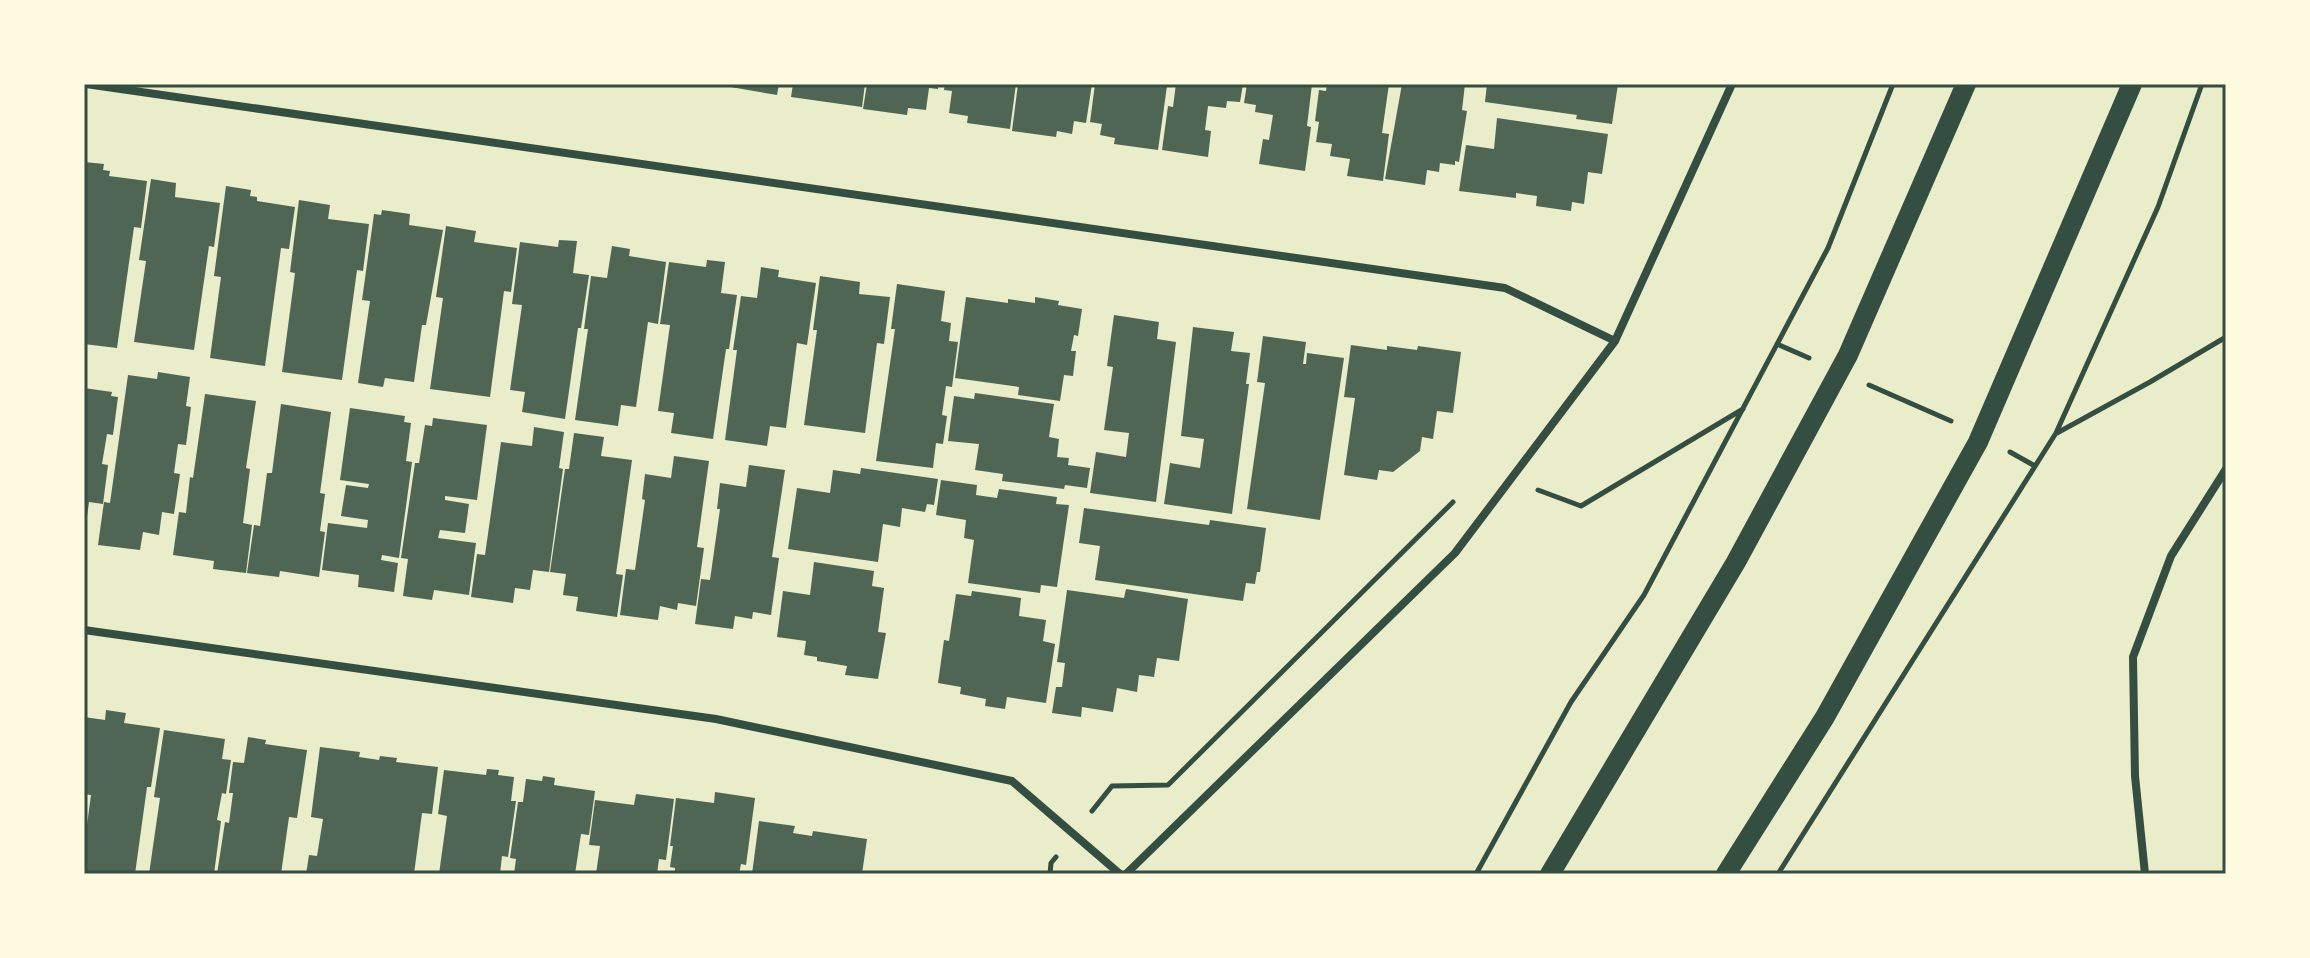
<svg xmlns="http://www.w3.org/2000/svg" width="2310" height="958" viewBox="0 0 2310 958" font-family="Georgia,serif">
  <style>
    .building { fill: #4f6655 }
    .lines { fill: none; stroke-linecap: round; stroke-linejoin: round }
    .path { stroke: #344e41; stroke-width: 5 }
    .minor { stroke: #344e41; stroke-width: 8 }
    .primary { stroke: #344e41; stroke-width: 20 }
    .neatline { fill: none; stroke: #344e41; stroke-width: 3 }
  </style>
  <rect width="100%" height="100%" fill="#e9edc9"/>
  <path class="building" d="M713,84H779L777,95Z
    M793,84H865L862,107L791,97Z
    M867,84H938V89L929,88L926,110L908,108L907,115L863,109Z
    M945,84H1016L1010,129L967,123L968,116L949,113L952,91L944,90Z
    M1018,84H1092L1086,123L1074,121L1072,134L1057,131L1056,137L1012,131Z
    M1095,84L1167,86L1158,150L1114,144L1115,138L1100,135L1102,124L1090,122Z
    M1176,84H1243L1240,102L1227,101L1226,108L1208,106L1205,130L1211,131L1208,157L1162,150L1168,106L1173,107Z
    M1247,84H1312L1307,126L1311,127L1305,171L1259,164L1263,139L1269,140L1273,115L1255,112L1256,105L1244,103Z
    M1327,84H1389L1382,133L1389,134L1383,181L1347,176L1350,159L1330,156L1332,144L1316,142L1319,122L1315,121L1319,90L1326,91Z
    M1402,84H1465L1462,110L1467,111L1459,162L1455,161V165L1440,163L1439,172L1427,170L1425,185L1385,179Z
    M1487,84H1618L1612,124L1576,119L1577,115L1485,102Z
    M1497,118L1608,134L1602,174L1588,172L1584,204L1572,202L1571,211L1536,206L1537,196L1516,193V198L1459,191L1466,145L1494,149Z
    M84,162L104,164L103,170L110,171L109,176L147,181L141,228L134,227L117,348L84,344Z
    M151,179L176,183L175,197L220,203L214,247L209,246L194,350L134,342L146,261L139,260Z
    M226,186L251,190L250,196L257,197V201L295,207L289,249L281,248L265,366L210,358L221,277L214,276Z
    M299,200L330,205L328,219L369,224L363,271L357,270L342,380L282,372L295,273L290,272Z
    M382,210L410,214L409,225L443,230L426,325H422L414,382L385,378L383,387L358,383L370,301L362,300L374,214L381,215Z
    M446,226L476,231L474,242L517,248L511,292L504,291L490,397L430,389L443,298L436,297Z
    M559,240L577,241L573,273L589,275L581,328H578L565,419L522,412L525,392L510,390L522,305L512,304L520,242L558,247Z
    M612,246L630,249L629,256L666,262L658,324L648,322L636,407L621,405L618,426L575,420L588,329H584L591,276L607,278Z
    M707,260L725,262L721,293L737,295L729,349H726L713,439L671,433L674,413L658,411L670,325L660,324L669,262L706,267Z
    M761,267L779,270L778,277L816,283L807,345L797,343L786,428L770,426L767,446L725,440L737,350H733L741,296L757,298Z
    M820,276L860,282L859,294L890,297L884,344L877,343L865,433L804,425L817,330H813Z
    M897,284L945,291L941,321L951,323L949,341L958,342L952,387L946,386L942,415L947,416L943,444L936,443L933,468L876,461L895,329H891Z
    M966,297L1008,303V299L1035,303V297L1059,301L1058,305L1082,309L1078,336L1074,335L1071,351H1076L1073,376L1064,375L1060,401L1018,395L1019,387L955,378Z
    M1114,315L1159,322L1157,339L1176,342L1156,502L1090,493L1096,452L1126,457L1129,433L1104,430L1113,367L1107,366Z
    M1193,327L1234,332L1231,351L1250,353L1246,384H1249L1232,514L1164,504L1170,463L1200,468L1204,439L1181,436Z
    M1263,336L1306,342L1303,364H1306L1307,353L1344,358L1320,520L1247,509L1265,383L1257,382Z
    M1351,345L1387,350V346L1417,350L1418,346L1461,352L1453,413L1437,411L1433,439L1422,437L1420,451L1393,472L1379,470L1377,480L1344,475L1355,398L1344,397Z
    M158,372L190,377L186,406L191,407L186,445L178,444L174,473L180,474L174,514L162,512L159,535L143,532L140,550L98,545L104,502L110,503L128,375L157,379Z
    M84,388L112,392L111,396L118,397L113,435L107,434L102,464L108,465L103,504L89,502L86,524Z
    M975,393L1054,404L1049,437L1059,439L1057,457L1069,458L1068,465L1090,468L1087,488L1065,485L1064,489L1002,481L1003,474L975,470L979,444L948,441L954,396L974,399Z
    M205,394L256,401L246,468L250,469L243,523L252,525L246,573L213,569L214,561L173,555L179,512L186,513L190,477L193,478Z
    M281,404L331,412L320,493L325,494L320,531L325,532L319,577L280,571L279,577L247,573L254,525L260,526L267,473H272Z
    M350,408L405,416L404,422L411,423L406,461L412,462L399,558L382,555L381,560L398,563L394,592L358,587L359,575L322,570L328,523L367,528L368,520L341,516L346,485L368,488L369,484L340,480Z
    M433,418L487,425L477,500L445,496V500L469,504L465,533L440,530L438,538L476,543L469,595L434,590L432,600L403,596L408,559L401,558L415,463H419L425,425L432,426Z
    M534,427L564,432L559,468L563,469L549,572L533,570L530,590L515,588L513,603L471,597L477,554L485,555L501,442L532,446Z
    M574,433L604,437L601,456L632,460L616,574L623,575L617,617L576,611L578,597L563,595L566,574L550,572L565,469H569Z
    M674,456L709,461L697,547L704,548L696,606L678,603L677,610L660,606L658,620L620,615L626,569L635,570L645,500L642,499L645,474L671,478Z
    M749,465L785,470L772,557L779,558L771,615L753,612L752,619L735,616L733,629L695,624L701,579L710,580L720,509H717L720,483L746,487Z
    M861,468L938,479L934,505L927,504L925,512L902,508L900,527L883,524L878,562L788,549L797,488L830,493L833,470L860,474Z
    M941,480L977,485L976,495L997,498L999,489L1057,497L1056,504L1069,505L1057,587L1041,585L1040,593L968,583L974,540L964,538L966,520L936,515Z
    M1084,508L1209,525L1210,520L1266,528L1260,572H1257L1255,584L1246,583L1243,601L1095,580L1100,546L1079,543Z
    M814,562L874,571L872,586L884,588L878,632L886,633L878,679L845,675L847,666L817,661V657L804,655L806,641L777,637L783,591L810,595Z
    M1126,589L1188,599L1179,661L1157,658L1154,677L1139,675L1137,692L1117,688L1113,712L1082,707L1081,717L1052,713L1056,687H1062L1065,663L1057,662L1067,590L1124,598Z
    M972,591L1021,598L1019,616L1046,620L1043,641L1055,644L1046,703L1007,697L1005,709L985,706L986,699L960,694L961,687L938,683L944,640L949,641L956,594L971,596Z
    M106,710L126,713L124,723L160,728L151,787H147L135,874L84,873V847L91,795L84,794V717L105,720Z
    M164,730L225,739L222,759L231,760L226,794L222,793L217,820L221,821L214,874H149L160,798L154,797Z
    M248,737L266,740L265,744L307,750L297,818L289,817L281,874H217L225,822L229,823L233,793H229L233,762L244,763Z
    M320,747L360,752L359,757L379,760L380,756L397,758L396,762L438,767L432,814L422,813L414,874H306L309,855L317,856L323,819L311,817Z
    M487,769L499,770L498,775L514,777L511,801H516L508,857L502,856L500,874H439L447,816L438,814L444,770L486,775Z
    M543,776L555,778L554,785L595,791L589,835L581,834L575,874H514L516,859L510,858L518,802H523L526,779L542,781Z
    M715,792L755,798L746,865L741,864L739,874H675V868L670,867L673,846H670L676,798L714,803Z
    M636,794L674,799L666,860L659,859L657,874H596L600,846L589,845L595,800L634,805Z
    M759,821L795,826L793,833L812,836L813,831L867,839L862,874H752Z"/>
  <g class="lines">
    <path class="path" d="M1777,344L1809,358
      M1869,385L1951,421
      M2057,433L2150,382L2226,337
      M2010,452L2035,466
      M1538,490L1581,506L1743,409
      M1092,811L1112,786L1168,785L1453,502
      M1050,874L1051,863L1056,857
      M1476,874L1571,702L1644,595L1828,248L1893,84
      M1778,874L2056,433L2158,207L2202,84"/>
    <path class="minor" d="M86,84L1505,288L1615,341
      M84,630L716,719L1012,781L1120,874
      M1126,874L1455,553L1615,341L1732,84
      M2145,874L2135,776L2133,657L2171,556L2226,469"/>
    <path class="primary" d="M1550,874L1736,562L1848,355L1966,84
      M1726,874L1825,717L1978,442L2132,84"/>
  </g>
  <rect width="2310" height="958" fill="none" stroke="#fefae0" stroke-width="172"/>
  <rect x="86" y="86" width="2138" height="786" class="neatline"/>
</svg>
